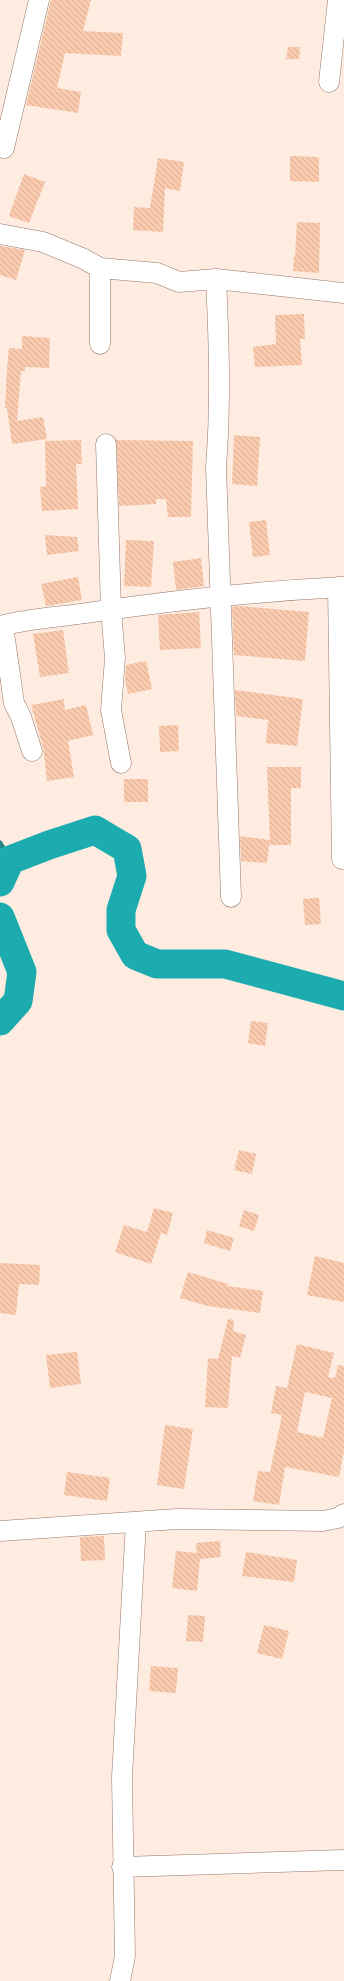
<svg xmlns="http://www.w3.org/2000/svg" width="344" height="1981" viewBox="0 0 344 1981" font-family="Barlow,sans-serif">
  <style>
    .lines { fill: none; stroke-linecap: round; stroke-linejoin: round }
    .stream { stroke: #228484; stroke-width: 5 }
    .river { stroke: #1cacaf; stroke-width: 29 }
    .building { fill: url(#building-back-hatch); fill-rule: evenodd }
    .minor-casing { stroke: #937868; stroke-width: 21 }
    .minor { stroke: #fff; stroke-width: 20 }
  </style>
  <defs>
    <pattern id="building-back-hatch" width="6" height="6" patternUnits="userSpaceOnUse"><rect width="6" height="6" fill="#f9caad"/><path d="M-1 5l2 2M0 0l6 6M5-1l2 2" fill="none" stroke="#d6ad94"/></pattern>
  </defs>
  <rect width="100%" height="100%" fill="#feece1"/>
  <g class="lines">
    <path class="stream" d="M0,843L10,860"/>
    <path class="river" d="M0,882L10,860L49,845L95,830L127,849L132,876L121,910V930L135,955L157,964H225L344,996
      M0,917L22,972L18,1001L0,1021"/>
  </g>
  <path class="building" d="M51,0H91L83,31L123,33L121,56L65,53L57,88L81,92L78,113L26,105Z
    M288,47H300L299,59H286Z
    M290,156L319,157V182L290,181Z
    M158,158L184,162L180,191L165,188L163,232L133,230L134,207L150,208Z
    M24,174L45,182L29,223L9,216Z
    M297,222L320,223L319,273L293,271L294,256H295Z
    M0,246L25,250L16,280L0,275Z
    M304,314L305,339H300L302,365L255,367L253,347L276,344L275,315Z
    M22,336L50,338L49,368L25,367V371H21L17,421L43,417L47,439L12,444L7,408H5L7,369L9,348L22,349Z
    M234,435L260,437L257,486L232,484Z
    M81,440L82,464H76L78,509L42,511L40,487L46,486L45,441Z
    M116,440L193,441L191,517H168L166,499H156V504L119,506Z
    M266,520L270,555L253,557L249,522Z
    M45,535L77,537L79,551L47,555Z
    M126,540L154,541L151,587L124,586Z
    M201,558L204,586L176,590L173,562Z
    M78,577L82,600L46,606L41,584Z
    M238,606L309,612L305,661L234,655L232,607Z
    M199,612L201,648L160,650L158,615Z
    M63,630L69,673L40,677L33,634Z
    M146,661L152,689L128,694L125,679L126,665Z
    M235,690L303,699L297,746L266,743L268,720L236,716Z
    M64,699L65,710L86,705L93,735L68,741L74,777L47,781L43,747L31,705Z
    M178,725L179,751L160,752L159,726Z
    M267,767H301V788H291V845H270Z
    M124,779H148V802H124Z
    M240,836L270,840L267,863L241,861Z
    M319,898L321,924L305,925L303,899Z
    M251,1021L268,1023L265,1046L248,1043Z
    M239,1150L256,1154L252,1174L234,1170Z
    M154,1208L173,1213L167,1235L161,1233L151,1264L115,1252L124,1225L147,1232Z
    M244,1210L259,1215L254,1231L239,1226Z
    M207,1230L234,1238L230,1251L204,1243Z
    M315,1256L344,1263V1302L307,1295Z
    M0,1263L40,1265L39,1285L19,1284L16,1315L0,1313Z
    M188,1272L228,1284V1286L263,1291L260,1313L208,1306L180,1298Z
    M228,1319L234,1320L233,1331L246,1335L240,1358L232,1356L228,1408L205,1407L208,1358L218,1359Z
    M297,1344L334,1353L328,1377L335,1378L338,1365L344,1366V1451L339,1477L285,1467L279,1505L253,1501L258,1471L270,1472L282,1415L271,1413L276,1386L287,1388ZM305,1392L332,1398L323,1438L297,1432Z
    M77,1352L81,1384L50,1388L46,1355Z
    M165,1425L193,1429L184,1489L157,1485Z
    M67,1472L110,1478L107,1501L64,1495Z
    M104,1536L105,1560L81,1561L80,1537Z
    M220,1541L221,1557L200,1559L197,1591L172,1588L176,1551L197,1553L196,1543Z
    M246,1552L297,1560L294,1582L242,1576Z
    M188,1615L205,1616L203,1642L186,1641Z
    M264,1625L289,1631L282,1659L257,1653Z
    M151,1666L178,1668L176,1693L149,1691Z"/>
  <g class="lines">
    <g class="minor-casing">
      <path id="minor" d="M329,82L338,0
        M4,148L39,0
        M0,234L43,242L84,259L100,268L157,273L179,282L216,279L344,293
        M216,279C219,342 221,404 216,467L231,897
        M100,344V268
        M106,444L111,610L115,658L111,710L121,763
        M338,587L342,859
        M0,626C30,618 63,617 93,612C176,600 260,591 344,587
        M3,626L14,703L21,717L32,751
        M0,1531L177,1519L323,1521L338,1518L344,1514
        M122,1867L344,1860
        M120,1981L125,1956L122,1777L136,1522"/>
    </g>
    <use href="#minor" class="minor"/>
  </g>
</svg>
